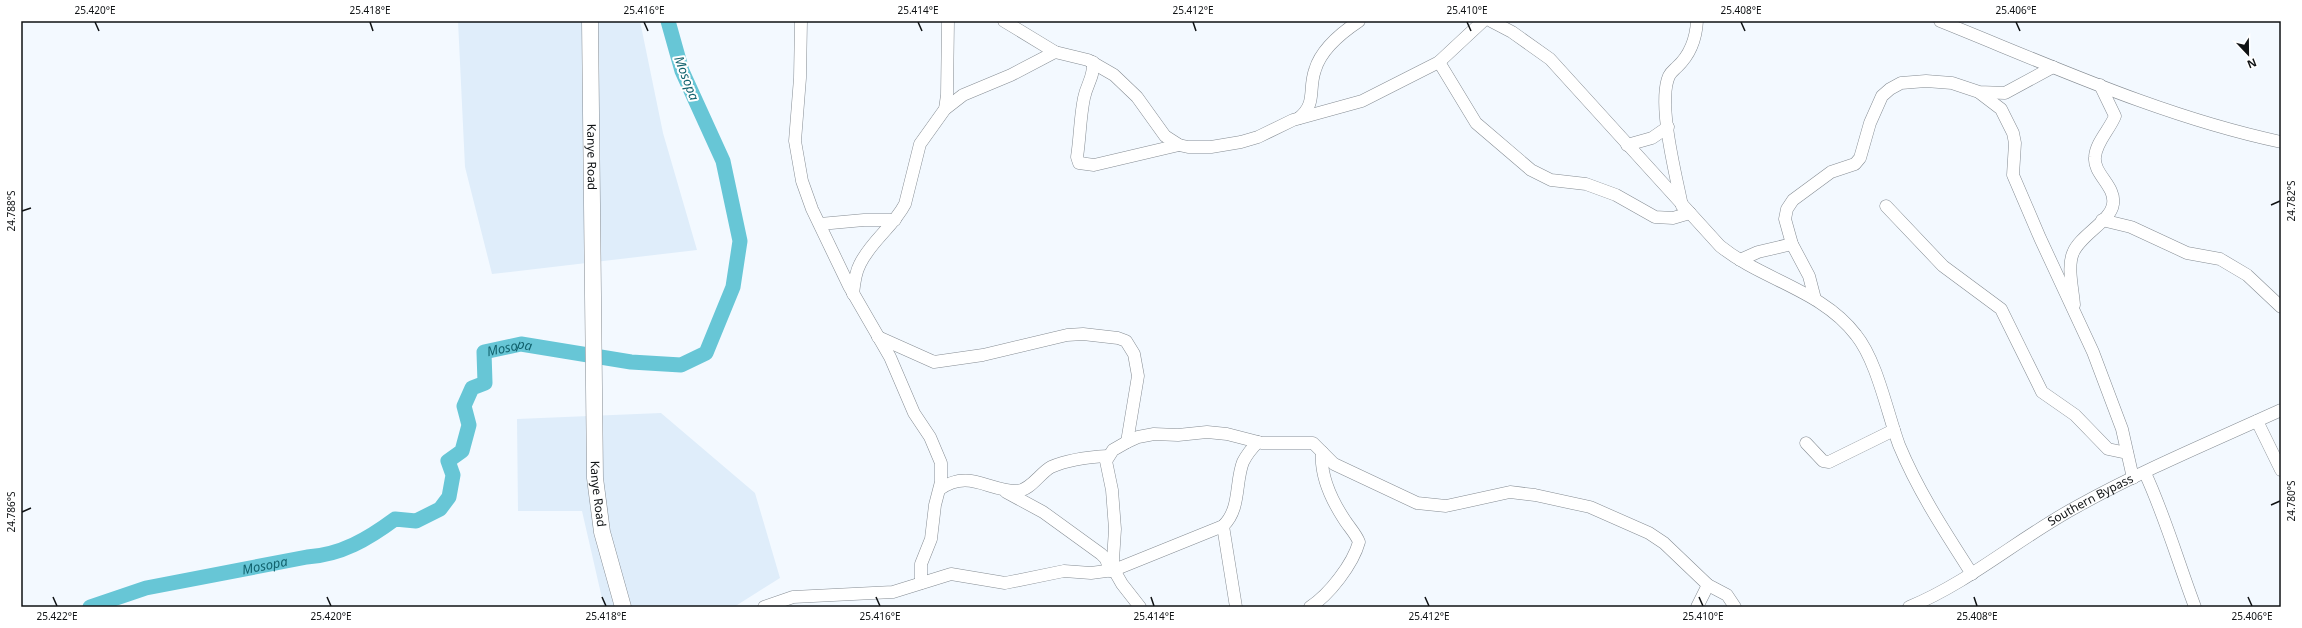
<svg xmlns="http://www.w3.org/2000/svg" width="2302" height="628" viewBox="0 0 2302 628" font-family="'Noto Sans',sans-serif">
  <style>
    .built { fill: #dfedfa }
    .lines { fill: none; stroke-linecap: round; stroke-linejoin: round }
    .river { stroke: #67c6d6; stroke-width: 15 }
    .minor-casing { stroke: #858c93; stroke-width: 13 }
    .major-casing { stroke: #858c93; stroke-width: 17 }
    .minor { stroke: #fff; stroke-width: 12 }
    .major { stroke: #fff; stroke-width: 16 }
    .ticks { fill: none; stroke: #0f1214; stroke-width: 1.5 }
    .labels { text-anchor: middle; stroke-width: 4; stroke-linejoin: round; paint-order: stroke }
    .street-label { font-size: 12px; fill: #0f1214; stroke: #fff }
    .water-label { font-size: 13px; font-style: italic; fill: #11626d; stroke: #fff }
    .neatline { fill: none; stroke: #0f1214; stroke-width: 1.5 }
    .ticks-label { font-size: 10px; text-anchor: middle; fill: #0f1214 }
  </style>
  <rect width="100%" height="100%" fill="#f3f9ff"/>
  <path class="built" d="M458,21H640L663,133L697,250L492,274L465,167Z
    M661,413L755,493L780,578L734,607H604L582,511H518L517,419Z"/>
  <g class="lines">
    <path class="river" id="s1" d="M90,607L146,588L307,557C341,555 368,539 395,519L416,521L440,509L449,497L453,475L448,461L462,451L469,425L464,406L472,388L485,383L484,352L521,344L631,362L681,365L706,353L733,287L740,241L723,161L682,71L668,21"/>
    <g class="minor-casing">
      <g id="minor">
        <path d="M801,21L800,78L795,141L802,181L812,209L849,286L890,357L914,413L930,437L941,463V482L935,505L931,539L921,564V583"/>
        <path d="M1004,21L1055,52L1088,60L1114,75L1137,97L1165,136L1179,145L1188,147H1211L1241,142L1258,137L1293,120L1362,101L1439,62L1483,21"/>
        <path d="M1491,21L1512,32L1550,59L1720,246C1762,280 1822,290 1856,335C1877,361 1887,412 1899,445C1918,491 1945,532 1972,574"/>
        <path d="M1940,21C2052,66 2163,117 2281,142"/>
        <path d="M1093,62C1094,78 1087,83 1084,98C1080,117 1080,138 1077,157L1079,163L1094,165L1179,145"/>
        <path d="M1439,62L1476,123L1531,170L1551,180L1586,184L1616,195L1655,217L1673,218L1690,213"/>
        <path d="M1980,93L2001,109L2013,133L2015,143L2013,175L2040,238L2093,352L2122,429L2133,478"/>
        <path d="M945,109L963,95L1011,75L1055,52"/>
        <path d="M1299,118C1317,103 1308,90 1315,70C1321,49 1341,33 1359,21"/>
        <path d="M1627,145L1652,138L1668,127"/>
        <path d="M1682,206C1676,175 1657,103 1669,76C1671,72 1674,70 1677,67C1691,54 1696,39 1697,21"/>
        <path d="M1886,206L1943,266L2001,309L2042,392L2075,415L2108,449L2127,453"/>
        <path d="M2102,220L2131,227L2187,253L2220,259L2247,275L2281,307"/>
        <path d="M820,224L864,220H895"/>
        <path d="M1740,260L1758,252L1792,244"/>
        <path d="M853,294C854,284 855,273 860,264C871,241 893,227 905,204L920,144L945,109L947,95L948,21"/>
        <path d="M1815,299L1809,276L1792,244L1785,219L1787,209L1793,200L1831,172L1855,164L1860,158L1870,123L1882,96L1890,89L1901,83L1926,81L1952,83L1979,92L2005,93L2053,67"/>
        <path d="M2074,305C2073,290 2067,267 2073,253C2080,235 2111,221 2113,204C2116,186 2093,174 2095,157C2096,142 2110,129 2115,116L2100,85"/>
        <path d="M878,337L934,362L983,355L1067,335L1083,334L1118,338L1126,341L1134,354L1138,376L1127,442"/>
        <path d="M2257,421L2281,470"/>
        <path d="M1806,443L1823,461L1829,462L1894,430"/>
        <path d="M2145,473C2165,516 2178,562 2195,607"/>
        <path d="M940,489C969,469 988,491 1017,491C1030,491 1040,473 1051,467C1069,459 1089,457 1108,456"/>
        <path d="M1006,492L1043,512L1101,554L1106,559L1110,571"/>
        <path d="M1223,526L1236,607"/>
        <path d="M764,607L793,597L893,592L951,574L1005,583L1064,571L1091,573L1114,570L1223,526C1241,509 1235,482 1243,462C1247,454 1252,448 1258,442"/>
        <path d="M1140,607L1122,584L1114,570L1113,560L1115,529L1112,490L1106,461L1113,450L1127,442L1138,437L1154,434L1178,435L1207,432L1227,434L1262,443H1313L1334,464L1417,503L1446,506L1510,492L1535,495L1590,507L1649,533L1664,543L1708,585L1727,595L1735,607"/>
        <path d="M1310,607C1329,595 1353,564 1359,542C1356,534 1349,527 1344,519C1331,499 1320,476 1322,452"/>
        <path d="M1697,607L1708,585"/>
        <path id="s2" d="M1909,607C1970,582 2020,537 2078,506C2143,470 2213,441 2281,410"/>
      </g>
    </g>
    <g class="major-casing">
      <g id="major">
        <path id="s3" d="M590,21L595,478L602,532L623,607"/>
      </g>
    </g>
    <use href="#minor" class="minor"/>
    <use href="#major" class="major"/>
  </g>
  <path class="ticks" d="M95,22L99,31M370,22L373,31M644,22L648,31M918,22L922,31M1193,22L1196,31M1467,22L1471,31M1741,22L1745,31M2016,22L2020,31M2271,205L2280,201M22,211L31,208M2271,505L2280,501M22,512L31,508M53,597L57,606M327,597L331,606M602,597L606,606M876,597L880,606M1151,597L1154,606M1425,597L1429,606M1699,597L1703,606M1974,597L1977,606M2248,597L2252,606"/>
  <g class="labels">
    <g class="street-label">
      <text dy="4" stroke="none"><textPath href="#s3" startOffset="136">Kanye Road</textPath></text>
      <text dy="4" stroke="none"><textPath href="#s3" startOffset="473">Kanye Road</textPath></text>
      <text dy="4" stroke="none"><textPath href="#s2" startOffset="211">Southern Bypass</textPath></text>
    </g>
    <g class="water-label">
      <text transform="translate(687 78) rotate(69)" y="5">Mosopa</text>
      <text dy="5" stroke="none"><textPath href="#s1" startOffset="575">Mosopa</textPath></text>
      <text dy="5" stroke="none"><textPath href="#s1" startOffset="180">Mosopa</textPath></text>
    </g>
  </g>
  <rect width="2302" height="628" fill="none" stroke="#ffffff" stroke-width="44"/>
  <g transform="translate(2248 54) rotate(158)" stroke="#ffffff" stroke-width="3" paint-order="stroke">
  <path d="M0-3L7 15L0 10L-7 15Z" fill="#0f1214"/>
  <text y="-6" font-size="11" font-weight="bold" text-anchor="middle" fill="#0f1214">N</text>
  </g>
  <rect x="22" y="22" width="2258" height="584" class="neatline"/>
  <g class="ticks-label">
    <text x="95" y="14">25.420°E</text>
    <text x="370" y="14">25.418°E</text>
    <text x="644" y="14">25.416°E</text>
    <text x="918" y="14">25.414°E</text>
    <text x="1193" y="14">25.412°E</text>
    <text x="1467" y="14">25.410°E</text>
    <text x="1741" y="14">25.408°E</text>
    <text x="2016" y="14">25.406°E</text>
    <text transform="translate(2291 201) rotate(-90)" y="4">24.782°S</text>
    <text transform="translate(11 211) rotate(-90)" y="4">24.788°S</text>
    <text transform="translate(2291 501) rotate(-90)" y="4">24.780°S</text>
    <text transform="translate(11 512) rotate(-90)" y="4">24.786°S</text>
    <text x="57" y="620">25.422°E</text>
    <text x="331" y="620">25.420°E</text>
    <text x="606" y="620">25.418°E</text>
    <text x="880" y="620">25.416°E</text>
    <text x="1154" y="620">25.414°E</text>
    <text x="1429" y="620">25.412°E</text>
    <text x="1703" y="620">25.410°E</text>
    <text x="1977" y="620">25.408°E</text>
    <text x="2252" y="620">25.406°E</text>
  </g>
</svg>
